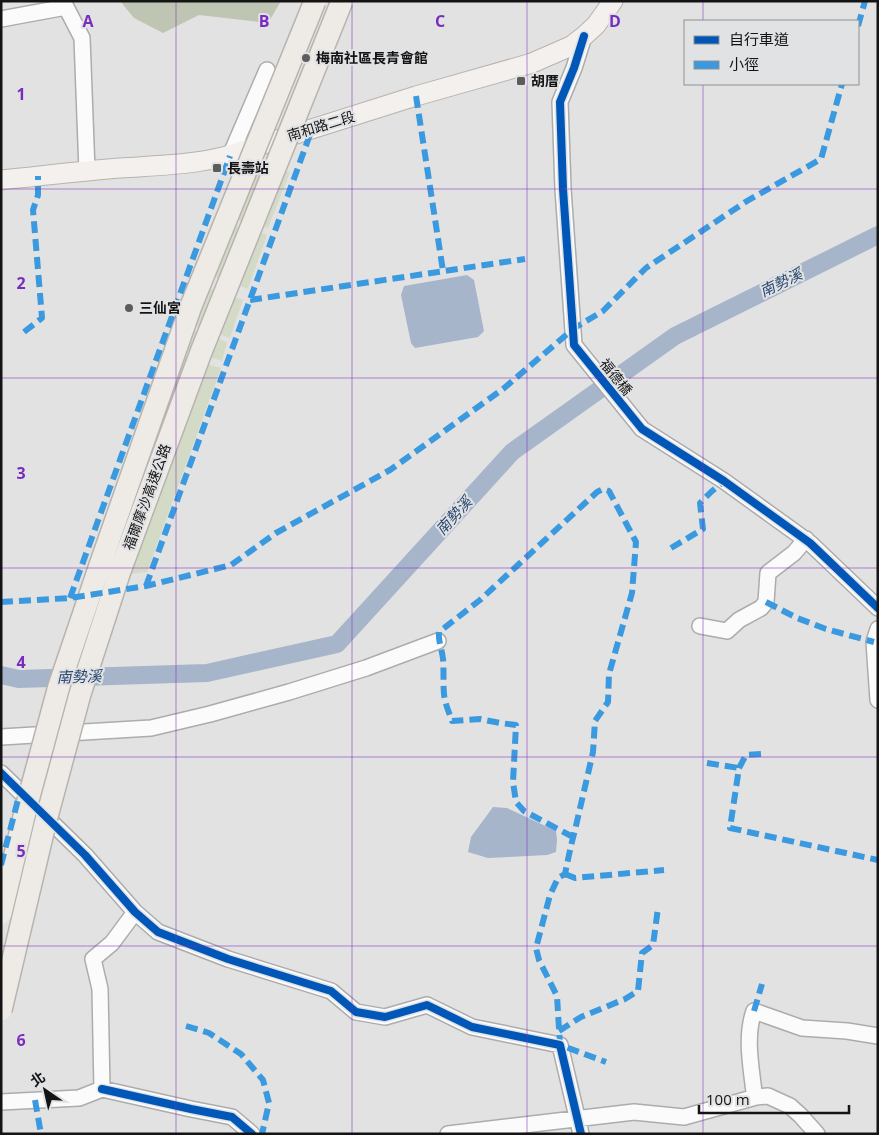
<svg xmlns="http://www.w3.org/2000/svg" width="879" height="1135" viewBox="0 0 879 1135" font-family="'Open Sans','Noto Sans TC',sans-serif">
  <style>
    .green { fill: #d3dbc7 }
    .forest { fill: #bec5b2 }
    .water { fill: #a6b5ca }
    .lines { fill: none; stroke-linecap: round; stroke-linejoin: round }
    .river { stroke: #a6b5ca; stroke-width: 18 }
    .minor-casing { stroke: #acacac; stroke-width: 18 }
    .major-casing { stroke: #b7b3ae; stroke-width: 21 }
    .minor { stroke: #fbfbfb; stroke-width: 15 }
    .major { stroke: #f3f0ee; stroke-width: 19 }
    .highway-bridge-casing { stroke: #b7b3ae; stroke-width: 24; stroke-linecap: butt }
    .highway-bridge { stroke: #eeeae5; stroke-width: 21 }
    .quiet { stroke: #3b9adf; stroke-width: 6; stroke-dasharray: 12 6; stroke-linecap: butt }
    .cycleway-casing { stroke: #e1e2e3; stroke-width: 11 }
    .cycleway { stroke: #0057b8; stroke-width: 8 }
    .grid { fill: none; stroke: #7b2cbf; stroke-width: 1; stroke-opacity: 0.55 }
    .poi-dot { fill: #5c5c5d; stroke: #e1e2e3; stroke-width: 2 }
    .labels { text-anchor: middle; stroke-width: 4; stroke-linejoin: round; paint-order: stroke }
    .poi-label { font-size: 14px; font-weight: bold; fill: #141415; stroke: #e1e2e3; text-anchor: start }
    .street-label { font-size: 14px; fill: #141415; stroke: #e1e2e3 }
    .water-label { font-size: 15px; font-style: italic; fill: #26456f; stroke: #e1e2e3 }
    .grid-label { font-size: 16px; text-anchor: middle; font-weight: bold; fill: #7b2cbf; stroke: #e1e2e3; stroke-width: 4; stroke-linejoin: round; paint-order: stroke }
  </style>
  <rect width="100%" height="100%" fill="#e2e2e2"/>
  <path class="green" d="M240,157L290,172L268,228L219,215Z
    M218,221L267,235L248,289L200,271Z
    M193,283L243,300L230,338L178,320Z
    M176,324L227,342L222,361L169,344Z
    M166,353L221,368L147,572L85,579Z"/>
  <path class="forest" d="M120,1H281L268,23L199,15L163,33L134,18Z"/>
  <path class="water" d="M467,275L474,280L484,331L478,337L415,348L411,343L401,295L404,286Z
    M493,807L507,808L556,831L557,840L556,852L547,855L488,858L468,852L471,837Z"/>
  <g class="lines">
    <path class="river" d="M1,675L19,679L207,673L337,644L512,452L675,336L878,235"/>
    <g class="minor-casing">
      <path id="minor" d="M1,19L66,7L82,38L87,171
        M584,36L574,68L560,102L563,189L574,345L642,429L724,481L810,543L878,608
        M230,156L267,70
        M700,626L727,631L739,620L761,608L766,602L768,573L794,553L806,539
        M878,629L874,642L878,700
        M1,737L151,728L210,714L289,692L366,668L438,641
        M1,773L85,855L135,912L158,932L228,959L331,991L356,1012L385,1017L427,1005L472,1027L560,1045L581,1134
        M102,1089L191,1109L232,1117L252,1134
        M756,1097L754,1092C751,1066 745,1037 754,1011L802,1028L847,1031L878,1036
        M1,1102L79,1098L102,1089L100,989L93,959L112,943L135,912
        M448,1134L634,1112L684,1117L756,1097L768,1096L790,1106L801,1116L817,1134"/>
    </g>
    <g class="major-casing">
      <path id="major" d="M1,180C41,176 80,171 120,168C162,165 206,165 245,150L416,96L532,63L571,46L584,36L596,25L613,1"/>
    </g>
    <use href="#minor" class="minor"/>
    <use href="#major" class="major"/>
    <g class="highway-bridge-casing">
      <path id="highway-bridge" d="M1,913L26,808L59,686L100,565L191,306L315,1
        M1,1010L45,824L80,694L120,571L201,352L342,1"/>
    </g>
    <use href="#highway-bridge" class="highway-bridge"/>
    <path class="quiet" d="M858,26L865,1
      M416,96L443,271
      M250,300L525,259
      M24,332L42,318L33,210L38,195V176
      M671,548L703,529L700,503L711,492L724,481
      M146,586L312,129
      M70,598L230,156
      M1,602L70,598L146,586L231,565L276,533L390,470L503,389L573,329L603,311L646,268L747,201L821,159L842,84
      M766,602L797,618L826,629L874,642
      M761,754L746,755L739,768L730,828L878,860
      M707,763L739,768
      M573,837L524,811L516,802L513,782L516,725L500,723L480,719L452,721C449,712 445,704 444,694C443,683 444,670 443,659C442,649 438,641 439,632L480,600L597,492L603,489L609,491L636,542L632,593L609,674L608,702L595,721L593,752L575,830C571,845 568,859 565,874L558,878L550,895L536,948L539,960L557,996L560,1045L606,1062
      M1,865L20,792
      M565,874L575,878L664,870
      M754,1011L762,984
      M186,1026L209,1033L241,1054L263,1080L269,1103L262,1134
      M559,1031L581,1017L625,999L638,991L642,953L653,945L658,908
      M35,1100L41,1134"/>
    <g class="cycleway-casing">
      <path id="cycleway" d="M584,36L574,68L560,102L563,189L574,345L642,429L724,481L810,543L878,608
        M1,773L85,855L135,912L158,932L228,959L331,991L356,1012L385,1017L427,1005L472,1027L560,1045L581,1134
        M102,1089L191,1109L232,1117L252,1134"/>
    </g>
    <use href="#cycleway" class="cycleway"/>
  </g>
  <path class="grid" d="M176,1V1134M352,1V1134M527,1V1134M703,1V21M703,84V1134M1,189H878M1,378H878M1,568H878M1,757H878M1,946H878"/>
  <g class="poi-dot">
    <circle cx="306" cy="58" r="5"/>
    <rect x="516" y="76" width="10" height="10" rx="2.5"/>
    <rect x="212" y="163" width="10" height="10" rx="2.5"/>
    <circle cx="129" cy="308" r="5"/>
  </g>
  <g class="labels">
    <g class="poi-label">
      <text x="316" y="63">梅南社區長青會館</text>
      <text x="531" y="86">胡厝</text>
      <text x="227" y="173">長壽站</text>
      <text x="139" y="313">三仙宮</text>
    </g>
    <g class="street-label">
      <text transform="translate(321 126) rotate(-17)" y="5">南和路二段</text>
      <text transform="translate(616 377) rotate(51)" y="5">福德橋</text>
      <text transform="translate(147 497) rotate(-70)" y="5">福爾摩沙高速公路</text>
    </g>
    <g class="water-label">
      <text transform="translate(781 283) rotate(-26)" y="5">南勢溪</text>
      <text transform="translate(454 516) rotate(-48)" y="5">南勢溪</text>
      <text transform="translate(79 677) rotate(-2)" y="5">南勢溪</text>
    </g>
  </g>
  <g class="grid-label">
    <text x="88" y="27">A</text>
    <text x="264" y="27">B</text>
    <text x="440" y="27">C</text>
    <text x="615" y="27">D</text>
    <text x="21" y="100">1</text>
    <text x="21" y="289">2</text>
    <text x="21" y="479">3</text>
    <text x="21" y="668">4</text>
    <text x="21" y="857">5</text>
    <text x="21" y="1046">6</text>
  </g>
  <rect width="879" height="1135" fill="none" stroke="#141415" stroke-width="5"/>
  <rect x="684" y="20" width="175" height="65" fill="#e1e2e3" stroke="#8f9091"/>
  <rect x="694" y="36" width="25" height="8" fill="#0057b8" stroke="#8f9091"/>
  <text x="729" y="45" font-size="15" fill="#141415">自行車道</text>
  <rect x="694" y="61" width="25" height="8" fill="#3b9adf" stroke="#8f9091"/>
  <text x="729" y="70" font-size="15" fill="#141415">小徑</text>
  <g transform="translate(45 1090) rotate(326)" stroke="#e1e2e3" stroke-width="4" paint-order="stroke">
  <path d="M0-4L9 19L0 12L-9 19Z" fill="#141415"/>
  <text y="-8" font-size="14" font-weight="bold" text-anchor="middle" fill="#141415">北</text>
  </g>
  <path d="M699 1105v8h150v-8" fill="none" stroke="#141415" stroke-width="2.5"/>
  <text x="706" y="1105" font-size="15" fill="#141415" stroke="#e1e2e3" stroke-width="4" paint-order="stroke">100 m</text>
</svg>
